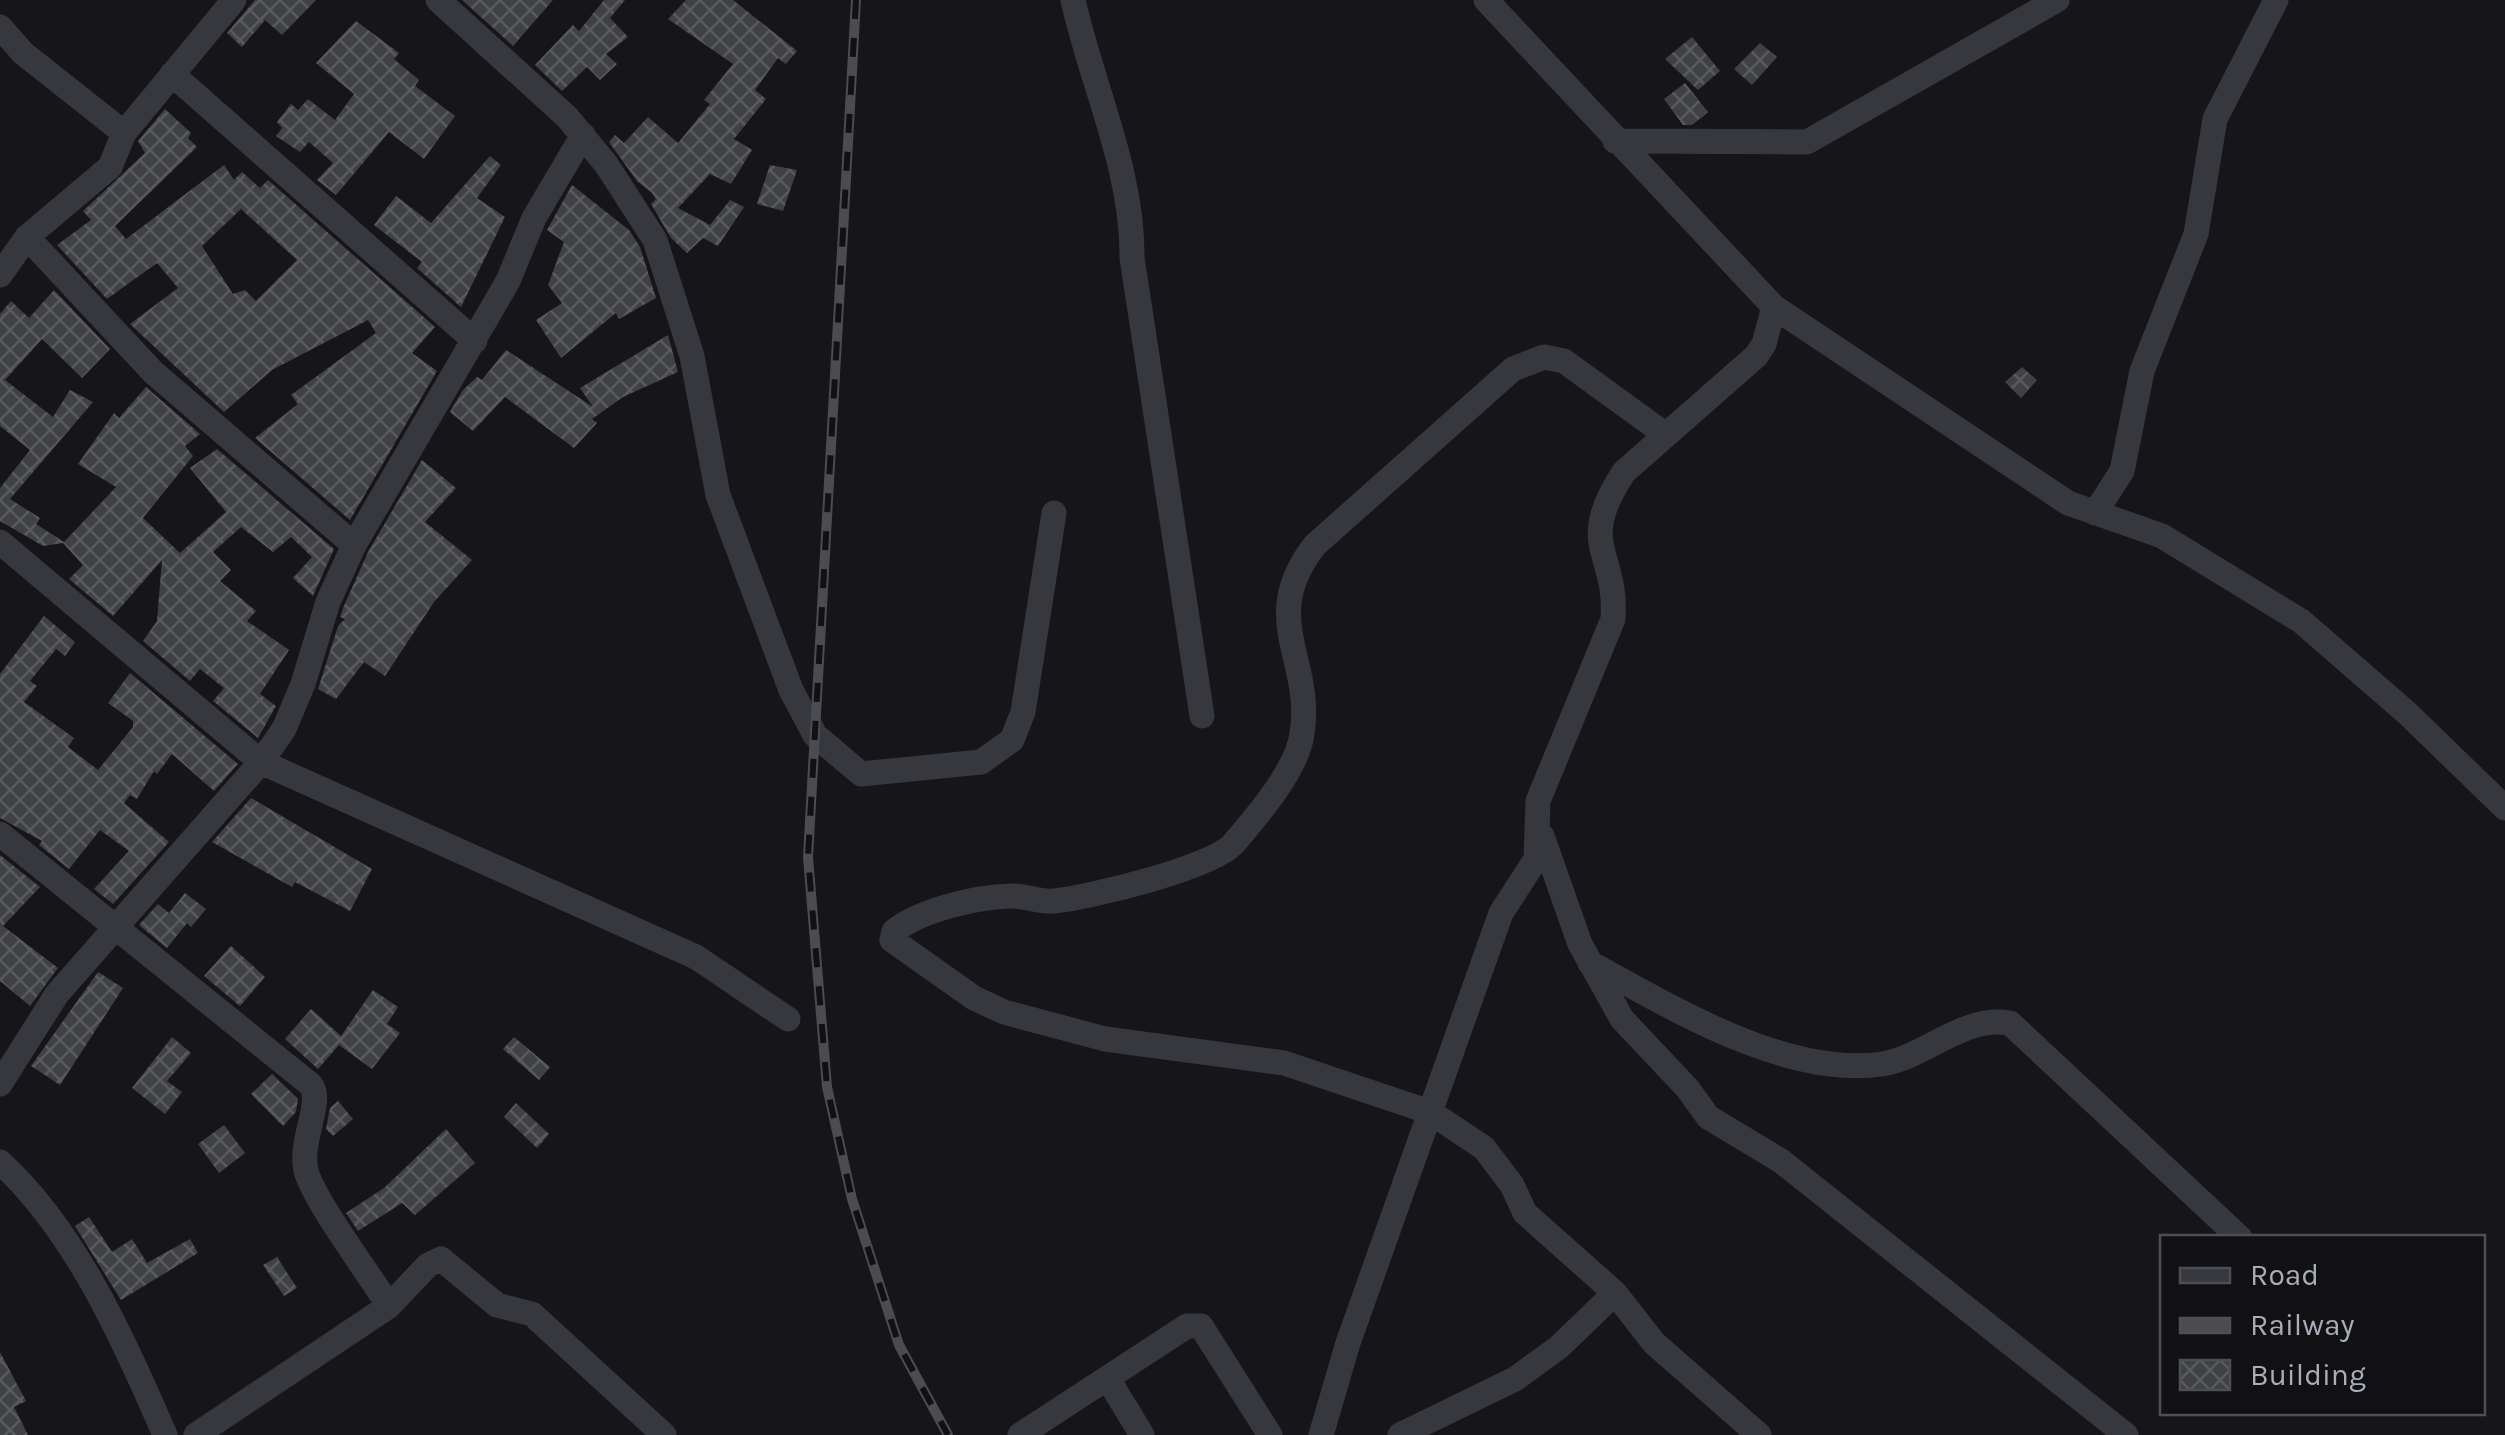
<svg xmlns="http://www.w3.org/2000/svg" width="2505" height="1435" viewBox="0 0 2505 1435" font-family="Karla,sans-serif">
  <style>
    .building { fill: url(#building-cross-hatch); fill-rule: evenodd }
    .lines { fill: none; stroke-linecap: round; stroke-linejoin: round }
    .minor { stroke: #37383d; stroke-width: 25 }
    .rail-casing { stroke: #4a4c52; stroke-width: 10 }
    .rail { stroke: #111113; stroke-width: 6; stroke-dasharray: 19; stroke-linecap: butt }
  </style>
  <defs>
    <pattern id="building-cross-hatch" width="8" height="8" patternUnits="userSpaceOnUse" patternTransform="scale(2.5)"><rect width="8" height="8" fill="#404145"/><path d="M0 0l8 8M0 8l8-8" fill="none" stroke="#595a5e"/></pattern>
  </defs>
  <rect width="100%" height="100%" fill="#161618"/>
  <path class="building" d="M255,0H316L282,35L265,20L242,47L227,33Z
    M462,0H553L513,46Z
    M604,0H625L610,18L628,37L606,54L617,64L600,80L587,67L562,91L535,65L573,25L579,31Z
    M686,0H733L797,51L786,64L778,58L755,90L766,99L734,139L752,150L731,184L710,174L678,208L710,225L730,200L744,207L718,246L703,238L687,253L671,238L651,204L656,199L652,193L637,181L609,142L615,135L624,143L648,117L678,143L710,104L704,100L733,64L668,19Z
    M356,21L399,53L394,59L419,80L415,86L455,116L424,159L389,132L336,195L317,180L333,163L309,142L300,152L276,136L282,128L277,122L291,104L298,110L308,99L335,120L354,94L316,63Z
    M1692,37L1720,71L1698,90L1665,59Z
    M1760,43L1777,57L1752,85L1734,69Z
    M1685,83L1708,112L1692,125H1683L1664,99Z
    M165,109L191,133L188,138L197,147L115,226L126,239L224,165L234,180L242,172L260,188L268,180L435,327L412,353L437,371L350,520L255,438L298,404L291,395L376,333L368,320L272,370L224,412L130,324L178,288L157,263L107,299L57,245L91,220L83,211L145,153L138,141ZM241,209L297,260L256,301L245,290L233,294L202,246Z
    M490,156L501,165L477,198L505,217L461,307L417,268L422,262L374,225L396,196L431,223Z
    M770,165L797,170L783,211L757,204Z
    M572,185L629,230L640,247L656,298L619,319L616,313L561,358L536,320L562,303L548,285L564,242L547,230Z
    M54,290L110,349L82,378L42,339L5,380L53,417L70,390L93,402L10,499L40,518L36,524L64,542L116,487L78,464L114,413L119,418L146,387L200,434L185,446L193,456L143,518L180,553L226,512L190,468L217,449L334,549L313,596L293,578L312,557L291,537L273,552L241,527L213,552L231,570L220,581L256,611L247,621L289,650L260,694L276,706L258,738L213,701L224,688L200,669L190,681L143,641L157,621L162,560L113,616L69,579L83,565L63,543L43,546L0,521V488L30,450L0,426V314L11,301L29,318Z
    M668,335L678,372L623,397L592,419L597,423L574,448L505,397L473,431L450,412L463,390L477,377L482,380L506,350L593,407L580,388Z
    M2022,367L2037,380L2021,398L2005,382Z
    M422,460L456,488L425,522L472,560L434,602L385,676L364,662L336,699L318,689L338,626L345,619L340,617L343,608L368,552Z
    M44,616L75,642L65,656L56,649L30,681L37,686L24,702L74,738L68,747L98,770L133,727V721L108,703L130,673L238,764L214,791L172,754L157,774L154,771L137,799L130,795L124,803L169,842L113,904L94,889L129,851L100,830L69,869L39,845L42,841L0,818V674Z
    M251,798L372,869L350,911L295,882L292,887L212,842Z
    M0,855L40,887L3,926L58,968L30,1006L0,981Z
    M185,893L206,909L191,927L187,923L167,948L139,925L158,904L169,913Z
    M231,946L265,977L240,1006L204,976Z
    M98,972L123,988L60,1085L31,1066Z
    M373,990L398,1007L387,1024L400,1033L372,1069L339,1045L318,1069L285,1039L311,1009L341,1036Z
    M172,1037L191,1053L167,1081L182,1092L165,1114L132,1088Z
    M514,1037L550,1067L539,1080L503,1049Z
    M272,1074L298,1099L296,1112L283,1126L251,1094Z
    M338,1101L353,1119L333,1136L326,1129L330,1108Z
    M516,1103L549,1134L537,1148L504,1117Z
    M224,1125L245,1153L219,1173L198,1144Z
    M446,1129L475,1163L415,1215L402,1203L358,1231L346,1213L384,1188Z
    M89,1217L112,1252L132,1239L147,1263L190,1239L198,1253L121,1300L75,1226Z
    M277,1257L297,1288L284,1296L263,1265Z
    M0,1352L26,1401L14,1407L28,1435H0Z"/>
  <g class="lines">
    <path class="minor" d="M438,0L567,117L606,164L655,240L692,356L718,495L791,690L815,735L861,774L981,762L1012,740L1023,712L1054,513
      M1073,0C1092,86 1133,169 1132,258L1202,716
      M1486,0L1774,307L2068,503L2162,536L2301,621L2407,713L2505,808
      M0,27L23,53L124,133
      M172,74L475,341
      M1615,141L1807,142L2057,0
      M27,237L153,372L354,545
      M0,275L27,237L110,167L124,133L234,0
      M1666,435L1564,361L1544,357L1513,369L1315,545C1257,619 1314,659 1302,734C1297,770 1257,816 1234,843C1213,868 1090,897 1055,901C1039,903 1025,895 1010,896C976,897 921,910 894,931L892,940L974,998L1004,1012L1105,1039L1284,1063L1430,1112L1484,1148L1512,1185L1525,1213L1615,1293L1654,1343L1759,1435
      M2095,513L2122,471L2142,371L2196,234L2215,119L2276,0
      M0,542L261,762L696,957L788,1019
      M0,834L311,1085C324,1103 297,1143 307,1174C318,1206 369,1274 389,1306
      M1542,836L1580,944L1622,1019L1688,1089L1708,1117L1781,1161L2126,1435
      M1590,963C1671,1007 1786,1078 1882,1064C1926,1057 1963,1015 2010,1023L2240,1238
      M0,1084L57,994L261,762L284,729L303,684L328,602L354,545L508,281L534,218L583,135
      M0,1162C75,1230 125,1342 165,1435
      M1108,1379L1142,1435
      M196,1435L389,1306L428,1265L441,1259L497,1305L532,1314L664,1435
      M1020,1435L1187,1326H1201L1270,1435
      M1321,1435L1348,1343L1501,913L1536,859L1538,801L1613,619C1618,552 1575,546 1624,472L1756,356L1764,344L1774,307
      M1400,1435L1515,1379L1559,1347L1615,1293"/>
    <g class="rail-casing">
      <path id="rail" d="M856,0L808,857L827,1087L852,1199L899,1345L948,1435"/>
    </g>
    <use href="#rail" class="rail"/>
  </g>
  <rect x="2160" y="1235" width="325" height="180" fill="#111113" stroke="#4d4f55" stroke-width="2.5"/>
  <rect x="2180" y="1268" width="50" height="15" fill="#37383d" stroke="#4d4f55" stroke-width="2.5"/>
  <text x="2250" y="1285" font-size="30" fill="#a8adb8">Road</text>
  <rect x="2180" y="1318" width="50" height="15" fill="#4a4c52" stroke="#4d4f55" stroke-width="2.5"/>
  <text x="2250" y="1335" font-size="30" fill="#a8adb8">Railway</text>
  <rect x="2180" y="1360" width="50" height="30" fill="url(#building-cross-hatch)" stroke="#4d4f55" stroke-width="2.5"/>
  <text x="2250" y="1385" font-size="30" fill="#a8adb8">Building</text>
</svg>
